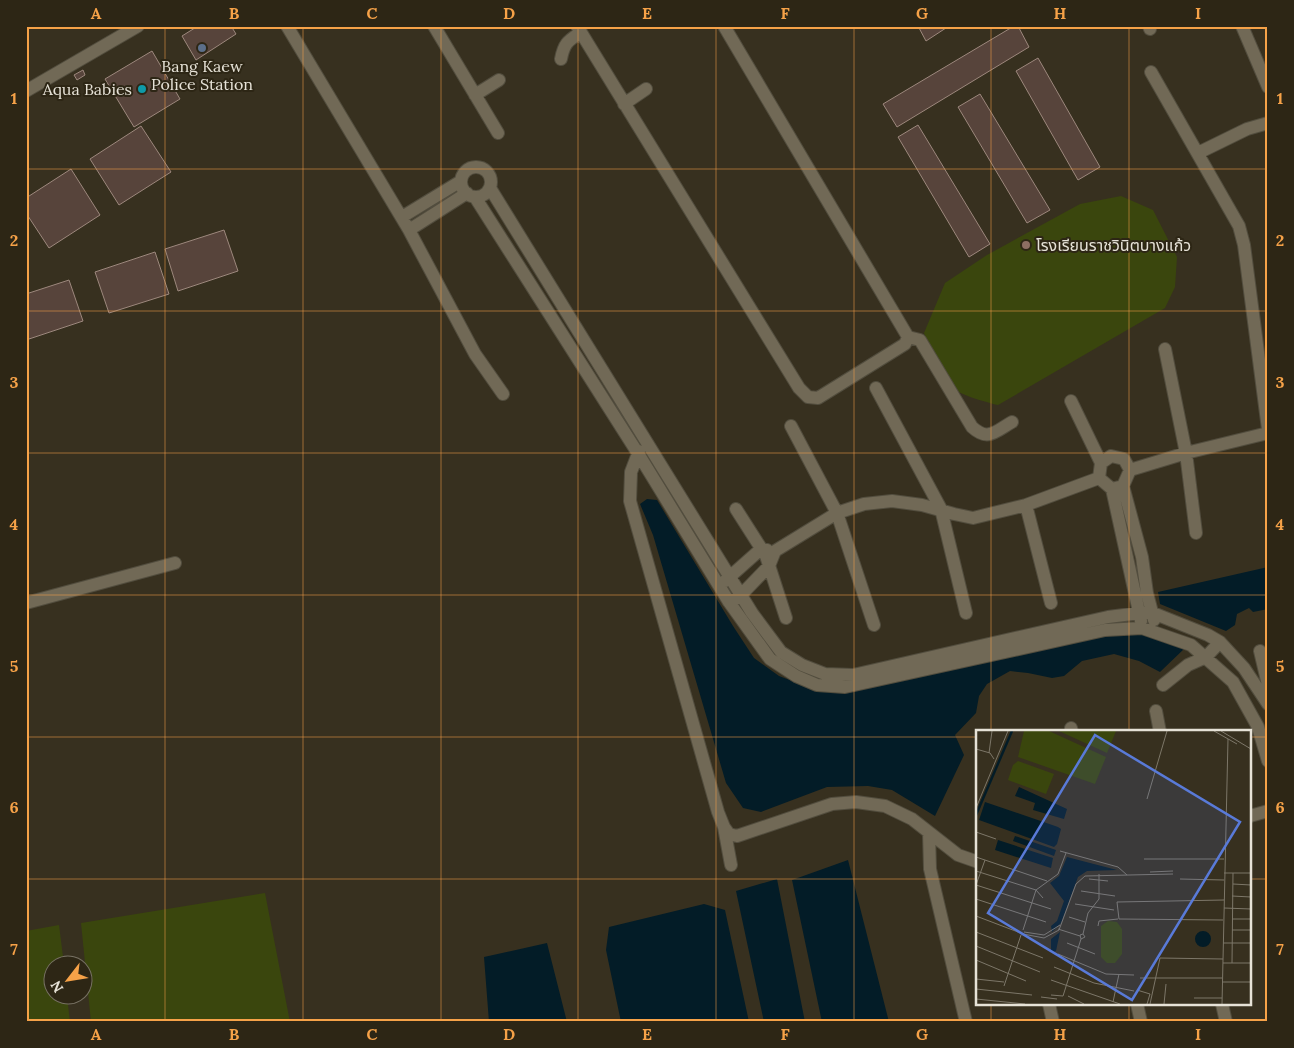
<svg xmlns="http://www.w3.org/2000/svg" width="1294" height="1048" viewBox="0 0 1294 1048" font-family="Lora,'Noto Sans Thai',serif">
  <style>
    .green { fill: #3a460d }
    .water { fill: #031c27 }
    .building { fill: #57443b; stroke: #9d887d }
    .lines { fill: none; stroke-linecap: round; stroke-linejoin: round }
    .minor-casing { stroke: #524d3e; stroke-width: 14 }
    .minor { stroke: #716956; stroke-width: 12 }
    .grid { fill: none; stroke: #f6a248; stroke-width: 1; stroke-opacity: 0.55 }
    .service-dot { fill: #5c6f8a; stroke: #2d2615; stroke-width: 2 }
    .culture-dot { fill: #0f9aa8; stroke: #2d2615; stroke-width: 2 }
    .education-dot { fill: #8d6e63; stroke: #2d2615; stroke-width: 2 }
    .labels { text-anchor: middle; stroke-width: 4; stroke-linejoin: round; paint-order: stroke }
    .poi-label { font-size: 16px; fill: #e6e2d7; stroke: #2d2615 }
    .inset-river { fill: none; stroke: #031c27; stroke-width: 2.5 }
    .inset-road { fill: none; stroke: #7d7769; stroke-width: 1 }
    .view { fill: #597ad8; fill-opacity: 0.15; stroke: #597ad8; stroke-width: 2.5 }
    .inset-edge { fill: none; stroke: #e6e2d7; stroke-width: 2.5 }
    .neatline { fill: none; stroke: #f6a248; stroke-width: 2 }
    .grid-label { font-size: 16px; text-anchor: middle; font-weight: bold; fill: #f6a248 }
  </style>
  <rect width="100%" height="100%" fill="#37301f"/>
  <path class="green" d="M1121,196L1153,210L1177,257L1175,287L1165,308L998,405C985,402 956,394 947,384C934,372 930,349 924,333L945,283L987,255L1080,204Z
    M265,893L290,1022H91L81,923Z
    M59,925L64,965L52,966V996H67L70,1022H26V931Z"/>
  <path class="water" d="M647,499L657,500L733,626L754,658L779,676L811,688L1110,631L1166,636L1185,648L1160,672L1139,661L1114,654L1082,661L1064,676L1052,678L1028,673L1010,671L987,684L979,696L976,713L955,735L964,755L935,816L892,790L868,786L827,787L761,812L743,808L726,783L653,535L640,504Z
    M1268,567V609L1253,612L1249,608L1237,614L1235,625L1226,631L1160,604L1158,592Z
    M848,860L889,1022H822L792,880Z
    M777,879L805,1022H764L736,891Z
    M704,904L725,910L749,1022H621L606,950L609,927Z
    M547,943L567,1022H489L484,957Z"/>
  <path class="building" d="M198,26H231L236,34L196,60L182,36Z
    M918,26H949L926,41Z
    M1014,26H1018L1029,47L897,127L883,104Z
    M152,51L180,99L134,127L105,79Z
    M1038,58L1100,167L1078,180L1016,71Z
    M83,70L85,75L77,80L74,75Z
    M980,94L1050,210L1027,223L958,107Z
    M918,125L990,244L969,257L898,137Z
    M141,126L171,172L119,205L90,159Z
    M71,169L100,215L49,248L26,213V198Z
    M224,230L238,271L178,291L165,249Z
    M155,252L169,294L109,313L95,272Z
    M69,280L83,321L26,340V294Z"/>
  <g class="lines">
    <g class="minor-casing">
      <path id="minor" d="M287,26L409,230L475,354L503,394
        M434,26L498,133
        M577,26L799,388L808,397L818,398L905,344L908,337L724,26
        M1149,26L1150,29
        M1242,26L1268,87
        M561,59C564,43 568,41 581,32
        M1151,72L1239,226L1244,245L1268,429
        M26,91L138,26
        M475,95L499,80
        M624,104L646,89
        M1198,153L1247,129L1268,123
        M461 182a15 15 0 1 1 30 0a15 15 0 1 1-30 0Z
        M490,188L752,613L781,652L802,665L825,674L853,675L1108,617L1140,613H1153L1208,635L1220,642L1244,668L1268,704
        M475,197L639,455L729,602L770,659L796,676L817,685L845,687L1105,630L1142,628L1191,645L1233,682L1258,727L1268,761
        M402,217L461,181
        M409,230L467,193
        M908,337L920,340L972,427C988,442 996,431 1012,422
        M1165,349L1186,453L1196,533
        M876,388L941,509L966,613
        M1071,401L1101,463
        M791,426L837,513L874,625
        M639,451L631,472L630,501L718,812L724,827L731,865
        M1111,456L1124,459L1130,470L1123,486L1112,489L1099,478L1101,463Z
        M1130,470L1186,453L1268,433
        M1123,486L1142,557L1147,593L1154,620
        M1112,489L1141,621
        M1026,505L1051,603
        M736,509L766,556L786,618
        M725,581L761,549L767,550
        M734,600L741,595L769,566L775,551L837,513L864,504L892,501L922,505L954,514L973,518L1026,505L1099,478
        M26,603L175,563
        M1260,651L1268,685
        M1163,685L1188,665L1206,657L1220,642
        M1156,711L1160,732
        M1071,728L1072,732
        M1250,816L1268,811
        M724,827L729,834L737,836L832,804L856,802L885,806L912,819L958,855L978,862
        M929,833L930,869L966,1022
        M1049,1004L1053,1022
        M1137,1004L1141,1022
        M1222,1004L1226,1022"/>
    </g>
    <use href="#minor" class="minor"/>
  </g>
  <path class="grid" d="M165,26V1022M303,26V1022M441,26V1022M578,26V1022M716,26V1022M854,26V1022M991,26V732M1129,26V732M26,169H1268M26,311H1268M26,453H1268M26,595H1268M26,737H978M1250,737H1268M26,879H978M1250,879H1268M991,1004V1022M1129,1004V1022"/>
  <circle class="service-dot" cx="202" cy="48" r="5"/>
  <circle class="culture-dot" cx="142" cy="89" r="5"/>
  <circle class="education-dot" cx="1026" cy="245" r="5"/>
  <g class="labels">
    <g class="poi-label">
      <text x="202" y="72">Bang Kaew<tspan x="202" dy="18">Police Station</tspan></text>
      <text x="132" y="95" text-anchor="end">Aqua Babies</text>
      <text x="1036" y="251" text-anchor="start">โรงเรียนราชวินิตบางแก้ว</text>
    </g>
  </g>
  <g transform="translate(976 730)">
    <rect width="275" height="275" fill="#37301f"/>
    <path d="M48,1H73L130,27L119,54L42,27ZM83,1H140L131,23ZM42,31L78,44L70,64L32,50L37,35ZM132,191L141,192L146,199V224L139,233H131L125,227V196Z" fill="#3a460d"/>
    <path d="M43,57L91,79L88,89L57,80L59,73L39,66ZM9,72L82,97L85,99L81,114L78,117L3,90ZM39,106L80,120L78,126L37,111ZM22,110L77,128L75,138L19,120ZM91,127L141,140L111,141L102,147L85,193L76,202L75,196L81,191L88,171L74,153L83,146ZM219 209a8 8 0 1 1 16 0a8 8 0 1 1-16 0ZM84,202L80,221L75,223V209Z" fill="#031c27"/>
    <path class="inset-river" d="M0,85L36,1"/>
    <path class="inset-road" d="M238,1L261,14M245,1L275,19M0,19L14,23L18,29M13,23L16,1M171,69L191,1M0,78L32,1M0,102L20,109M84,121L142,137L151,145M0,127L71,151M168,129H248M0,141L60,160L67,168M174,142L197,141M248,143H275M113,149L132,151M204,149L248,150M257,154L275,155M0,155L75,179M0,155L9,130M105,161L139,166M256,166L275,167M0,169L70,192M99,174L138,180M248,178L275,179M0,186L42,202M93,187L109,192M256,189H275M247,190L143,189L141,172L248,170M122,196L123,191L142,189M82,199L104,206M47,200L60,160L82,144L90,123M256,200H275M0,202L67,228M48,202L68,205L84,195M47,204L68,208L83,200L100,154L109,146L197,144M107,204L112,183L123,169V144M104,205L107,204L109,207L105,209ZM91,213L119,224M247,213H275M0,216L64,242M82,224L130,244L158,245M0,230L50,251M247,233H275M256,233L257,143M78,237L118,253L158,261M164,248H246M0,249L28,252M75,250L144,274M246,252H275M28,256L45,205M0,259L56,265M161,260L174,264L171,274M75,265L87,266L105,209M92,266L108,274M65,267L81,269M218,268H246M0,269L49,274M137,272L143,244M174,274L184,228L247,229M188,274L190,254M246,274L252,9"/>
    <path class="view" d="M119,5L264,92L156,270L12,183Z"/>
    <rect width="275" height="275" class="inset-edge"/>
  </g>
  <rect width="1294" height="1048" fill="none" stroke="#2d2615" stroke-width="55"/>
  <g transform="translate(68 980) rotate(239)"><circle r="24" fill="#2d2615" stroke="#777163"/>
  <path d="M0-4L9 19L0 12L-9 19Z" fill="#f6a248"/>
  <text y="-8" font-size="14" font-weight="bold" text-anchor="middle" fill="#e6e2d7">N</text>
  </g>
  <rect x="28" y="28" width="1238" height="992" class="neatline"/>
  <g class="grid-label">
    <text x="96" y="19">A</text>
    <text x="234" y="19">B</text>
    <text x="372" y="19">C</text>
    <text x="509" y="19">D</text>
    <text x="647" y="19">E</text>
    <text x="785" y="19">F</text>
    <text x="922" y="19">G</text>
    <text x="1060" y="19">H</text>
    <text x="1198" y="19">I</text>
    <text x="14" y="104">1</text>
    <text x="1280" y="104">1</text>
    <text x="14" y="246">2</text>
    <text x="1280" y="246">2</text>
    <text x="14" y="388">3</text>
    <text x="1280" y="388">3</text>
    <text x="14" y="530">4</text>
    <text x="1280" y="530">4</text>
    <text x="14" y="672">5</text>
    <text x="1280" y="672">5</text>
    <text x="14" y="813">6</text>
    <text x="1280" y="813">6</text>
    <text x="14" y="955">7</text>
    <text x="1280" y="955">7</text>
    <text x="96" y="1040">A</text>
    <text x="234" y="1040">B</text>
    <text x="372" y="1040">C</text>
    <text x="509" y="1040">D</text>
    <text x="647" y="1040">E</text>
    <text x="785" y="1040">F</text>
    <text x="922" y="1040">G</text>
    <text x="1060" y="1040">H</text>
    <text x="1198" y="1040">I</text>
  </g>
</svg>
